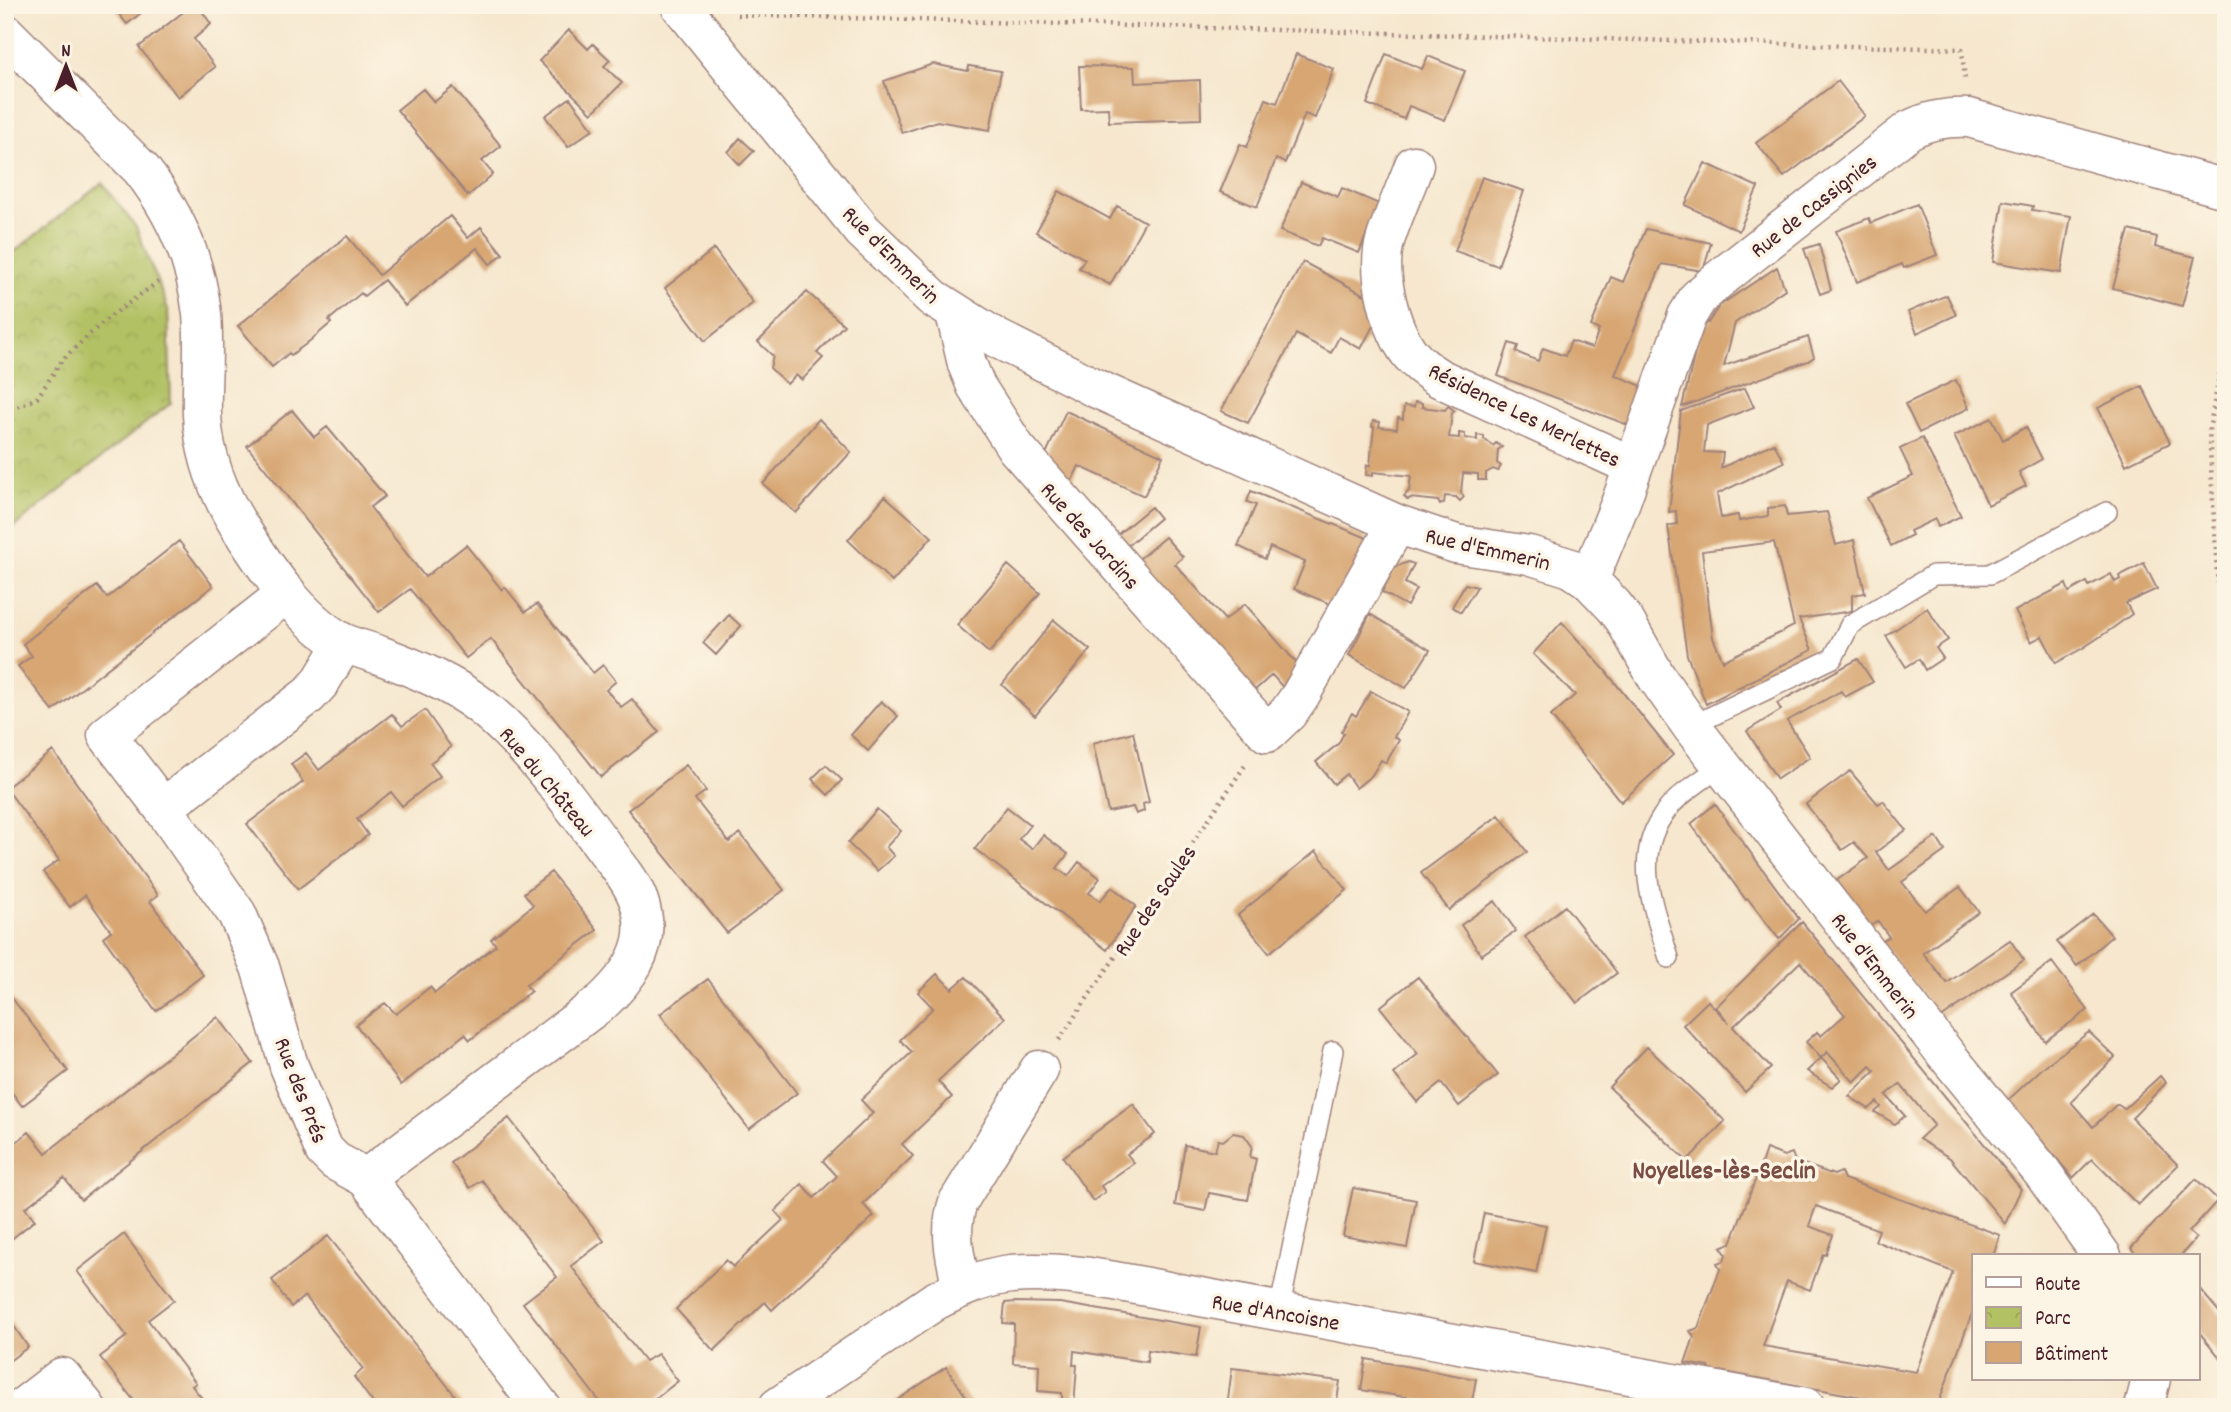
<svg xmlns="http://www.w3.org/2000/svg" width="2231" height="1412" viewBox="0 0 2231 1412" font-family="Dekko,sans-serif">
  <style>
    .park { fill: url(#park-crowns); stroke: #7e7047; stroke-width: 2 }
    .building { fill: #d7a672; fill-rule: evenodd }
    .lines { fill: none; stroke-linecap: round; stroke-linejoin: round }
    .lane-casing { stroke: #a0837c; stroke-width: 22 }
    .street-casing { stroke: #a0837c; stroke-width: 41 }
    .secondary-casing { stroke: #a0837c; stroke-width: 41 }
    .path { stroke: #a0837c; stroke-width: 4.5; stroke-dasharray: 2 5; stroke-linecap: butt }
    .lane { stroke: #fff; stroke-width: 19 }
    .street { stroke: #fff; stroke-width: 38 }
    .secondary { stroke: #fff; stroke-width: 38 }
    .labels { text-anchor: middle; stroke-width: 7; stroke-linejoin: round; paint-order: stroke }
    .street-label { font-size: 23px; fill: #4a1f2b; stroke: #fcf5e5 }
    .quarter-label { font-size: 26px; font-weight: bold; fill: #7b4e44; stroke: #fcf5e5 }
  </style>
  <defs>
    <pattern id="park-crowns" width="20" height="18" patternUnits="userSpaceOnUse" patternTransform="scale(1.75)"><rect width="20" height="18" fill="#b2c163"/><path d="M2 6a3 3 0 1 1 6 0M12 15a3 3 0 1 1 6 0" fill="none" stroke="#9ba556"/></pattern>
  </defs>
  <rect width="100%" height="100%" fill="#fcf5e5"/>
  <filter id="ink" filterUnits="userSpaceOnUse"><feTurbulence type="fractalNoise" baseFrequency=".0143" numOctaves="2"/><feDisplacementMap in="SourceGraphic" scale="14" xChannelSelector="R" yChannelSelector="G"/><feConvolveMatrix kernelMatrix="1 2 1 2 8 2 1 2 1" color-interpolation-filters="sRGB"/></filter>
  <filter id="wash" filterUnits="userSpaceOnUse"><feTurbulence type="fractalNoise" baseFrequency=".00686" numOctaves="4" result="noise"/><feDisplacementMap in="SourceGraphic" scale="28" xChannelSelector="R" yChannelSelector="G"/><feGaussianBlur stdDeviation="1.57" result="paint"/><feColorMatrix in="noise" values="0 0 0 0 0 0 0 0 0 0 0 0 0 0 0 0 0 1.4 0 .05"/><feComposite in="paint" operator="in"/></filter>
  <g filter="url(#wash)">
    <rect width="100%" height="100%" fill="#f6e7ce"/>
    <path class="park" d="M102,183L136,227L168,309L171,403L5,534V259Z"/>
    <g id="blocks">
      <path class="building" d="M112,5H151L127,24Z
        M192,5H198L211,24L194,39L215,67L178,97L139,47Z
        M569,30L588,49L593,44L610,60L604,66L622,83L592,113L539,61Z
        M1296,54L1334,69L1315,118L1305,114L1285,163L1276,159L1257,207L1220,192L1240,144L1247,147L1266,99L1277,103Z
        M1386,54L1422,69L1428,56L1465,71L1445,120L1409,106L1404,119L1367,104Z
        M933,64L968,71L969,66L1001,71L990,130L937,121L902,133L884,81Z
        M1079,66L1134,67L1135,83L1200,80L1201,119L1109,122L1108,108L1081,109Z
        M1838,81L1865,116L1784,177L1756,143Z
        M453,87L501,146L482,161L493,174L468,196L397,110L423,89L434,102Z
        M570,98L593,129L568,147L545,116Z
        M740,138L754,151L740,165L728,152Z
        M1705,163L1758,187L1739,231L1685,205Z
        M1482,177L1524,191L1498,266L1455,251Z
        M1301,182L1338,197L1342,188L1379,204L1359,253L1322,238L1318,246L1280,231Z
        M1059,191L1110,219L1117,206L1145,222L1110,285L1079,268L1085,259L1036,232Z
        M2003,201L2033,206L2032,210L2071,216L2061,273L1993,262Z
        M1917,204L1937,255L1904,268L1902,264L1857,282L1836,231L1869,218L1871,223Z
        M450,216L468,238L481,227L503,254L490,264L477,248L405,306L384,280L364,296L361,293L329,320L331,323L306,344L291,355L289,353L272,367L238,326L347,236L379,275Z
        M1646,229L1711,243L1703,271L1662,264L1615,375L1642,386L1628,425L1498,376L1509,343L1518,346L1516,352L1538,361L1543,348L1565,356L1571,341L1592,348L1599,330L1591,326L1611,277L1623,282Z
        M2129,230L2157,237L2155,247L2195,257L2182,306L2113,288Z
        M1819,244L1831,290L1820,294L1804,249Z
        M714,249L753,303L705,341L665,288Z
        M1303,262L1384,305L1361,349L1339,337L1331,353L1296,334L1248,423L1221,411Z
        M1777,267L1785,289L1735,323L1724,366L1808,337L1814,357L1808,361L1682,407L1702,323H1708L1719,306Z
        M807,292L844,325L817,353L823,358L802,380L796,375L787,384L770,368L773,356L758,342Z
        M1947,295L1956,315L1917,333L1908,312Z
        M1956,380L1969,408L1919,433L1905,404Z
        M2142,386L2170,443L2126,465L2098,408Z
        M1745,388L1754,407L1707,425L1704,452L1723,453L1721,468L1774,443L1784,462L1717,494L1721,518L1738,515L1739,521L1768,516V508L1785,506L1787,516L1827,512L1836,545L1854,540L1865,593L1852,595V611L1799,619L1812,650L1706,704L1687,655L1668,526L1677,524L1676,511L1669,512L1678,435L1681,411ZM1774,542L1794,626L1723,661L1713,638L1702,551Z
        M1415,402L1422,403V407L1445,410L1448,406L1455,411L1452,413L1449,437L1459,438V433L1465,434V438L1477,440V435L1484,436V439L1493,446L1496,443L1502,447L1498,450L1497,463L1501,466L1498,471L1493,469L1486,473V480H1478V474L1463,473L1461,493L1464,497L1460,501L1456,497L1445,496L1444,503L1440,505L1438,501L1410,498L1408,500L1404,496L1409,491L1411,476L1373,472V476L1366,475L1367,465H1370L1374,427H1372L1373,421L1380,422L1379,427L1397,429L1398,418L1403,419L1404,406L1414,407Z
        M292,410L314,437L327,427L385,496L370,507L425,577L466,545L502,590L505,587L525,612L537,604L593,673L603,665L616,681L606,690L621,707L632,699L659,732L601,777L491,639L466,658L410,589L379,612L247,446Z
        M1066,411L1163,456L1144,496L1079,466L1068,489L1043,460Z
        M1992,418L2003,440L2026,427L2042,459L2019,472L2026,486L1988,505L1954,436Z
        M819,419L851,452L796,513L763,484Z
        M1922,438L1961,516L1938,527L1935,519L1910,531L1912,535L1891,546L1867,498L1913,476L1900,449Z
        M1251,491L1365,537L1369,548L1342,609L1294,589L1305,562L1270,547L1265,559L1238,546L1256,505L1247,502Z
        M885,496L932,537L892,582L848,540Z
        M1151,507L1160,518L1121,551L1112,539Z
        M1165,537L1183,557L1175,564L1225,620L1245,604L1300,667L1287,692L1272,675L1247,697L1133,564Z
        M179,541L213,586L53,711L18,666L32,656L23,644L97,586L107,598Z
        M1408,562L1414,564L1405,583L1416,589L1407,606L1382,592L1395,567Z
        M2144,563L2157,589L2126,603L2132,614L2113,628L2083,648L2056,663L2042,636L2031,642L2015,611L2066,584L2069,592L2087,582L2089,586L2111,574L2115,582L2120,579L2119,576Z
        M1008,565L1040,593L989,653L957,625Z
        M1465,584L1477,587L1461,612L1452,607Z
        M1927,608L1948,640L1936,648L1943,658L1925,670L1919,659L1906,667L1886,636Z
        M1370,614L1430,650L1406,688L1349,655Z
        M729,615L741,626L716,655L703,643Z
        M1054,620L1090,650L1035,716L1002,685Z
        M1562,622L1604,669L1673,755L1621,802L1551,716L1575,695L1533,654Z
        M1858,659L1873,682L1845,697L1841,691L1787,721L1810,757L1777,779L1747,731L1781,710L1777,703Z
        M1371,691L1408,712L1394,737L1399,740L1386,763L1381,760L1372,775L1356,788L1346,774L1334,784L1316,762L1338,744L1344,733L1341,732L1352,713L1356,716Z
        M881,701L898,716L868,751L851,735Z
        M425,710L451,747L430,763L440,776L402,806L391,792L357,819L368,835L298,889L247,824L303,782L291,764L306,753L319,770L392,714L402,726Z
        M1133,732L1149,802L1143,804L1144,811L1136,814L1133,807L1108,812L1093,743Z
        M53,751L158,895L150,901L203,975L156,1011L103,937L111,931L85,895L70,907L43,872L59,860L6,788Z
        M686,765L706,791L695,799L729,842L740,833L784,890L727,933L628,810Z
        M826,765L842,780L828,795L812,779Z
        M1850,771L1878,804L1883,801L1906,830L1876,852L1889,870L1936,837L1945,851L1902,882L1925,911L1960,887L1979,912L1923,953L1947,983L2010,940L2024,960L1941,1018L1881,942L1889,937L1878,921L1870,926L1836,881L1868,858L1854,842L1842,850L1806,804Z
        M1715,804L1799,919L1779,939L1748,899L1746,900L1691,824Z
        M1007,807L1030,825L1019,839L1032,849L1043,835L1068,854L1057,868L1068,876L1079,862L1100,878L1089,893L1100,901L1112,887L1136,906L1107,950L975,849Z
        M877,809L901,831L886,847L894,856L877,871L848,843Z
        M1499,815L1527,852L1449,910L1421,873Z
        M1316,851L1347,890L1269,953L1238,915Z
        M551,872L597,930L526,985L531,991L470,1040L465,1034L401,1085L356,1025L385,1003L396,1014L430,987L435,993L496,945L491,939L533,905L524,893Z
        M1495,901L1516,931L1481,955L1461,925Z
        M1565,906L1617,973L1577,1003L1525,937Z
        M2093,914L2112,936L2077,966L2057,942Z
        M1802,922L2021,1189L2005,1224L1950,1158L1919,1139L1934,1125L1900,1084L1886,1095L1905,1116L1895,1124L1875,1112L1881,1107L1877,1102L1869,1109L1849,1096L1875,1071L1870,1066L1854,1082L1827,1052L1821,1058L1806,1042L1817,1032L1821,1036L1845,1015L1800,962L1733,1027L1771,1068L1745,1092L1683,1025L1708,1001L1729,1023L1716,1007Z
        M2052,962L2088,1010L2045,1041L2011,992Z
        M937,974L952,989L966,977L1005,1018L938,1081L952,1097L902,1144L913,1156L863,1204L874,1216L772,1310L765,1302L714,1351L676,1309L726,1260L733,1267L783,1220L775,1211L802,1184L814,1198L837,1176L823,1161L873,1113L861,1100L912,1052L900,1040L933,1008L918,992Z
        M1418,977L1498,1075L1459,1106L1441,1083L1417,1102L1394,1074L1418,1054L1380,1007Z
        M708,979L797,1093L749,1129L660,1014Z
        M5,989L68,1071L22,1106L5,1083Z
        M218,1017L253,1063L81,1200L64,1178L25,1208L35,1220L9,1241L5,1235V1151L29,1132L46,1153Z
        M2089,1032L2115,1057L2071,1102L2093,1127L2117,1104L2124,1109L2160,1076L2166,1083L2132,1118L2178,1165L2138,1205L2092,1159L2073,1178L2008,1100L2046,1065Z
        M1647,1047L1725,1121L1687,1161L1609,1087Z
        M1821,1058L1841,1079L1832,1087L1807,1071Z
        M1133,1104L1155,1134L1127,1154L1134,1163L1101,1186L1105,1192L1093,1201L1063,1157Z
        M509,1118L604,1241L571,1266L645,1361L658,1354L678,1381L645,1407H604L523,1303L557,1277L482,1180L470,1188L451,1163Z
        M1233,1133L1244,1135L1252,1146L1250,1157L1256,1159L1248,1200L1209,1193L1205,1211L1175,1205L1185,1145L1215,1151L1218,1140L1223,1141Z
        M1766,1149L1784,1156L1792,1153L1795,1161L1834,1175L1841,1172L1844,1179L2000,1235L1993,1256H1974V1308L1937,1407H1916L1719,1371L1713,1376L1709,1367L1685,1363L1694,1337L1690,1331L1698,1328L1720,1269L1717,1263L1724,1261L1726,1254L1721,1247L1731,1243L1756,1178L1750,1173L1759,1170ZM1816,1206L1879,1230L1875,1241L1953,1272L1916,1372L1763,1346L1787,1281L1810,1290L1823,1254L1826,1255L1833,1235L1809,1226Z
        M2196,1179L2218,1200L2189,1232L2196,1238L2182,1254L2184,1256H2137L2131,1248Z
        M1353,1188L1416,1200L1407,1248L1343,1236Z
        M1484,1213L1546,1225L1536,1273L1474,1261Z
        M124,1234L174,1300L148,1320L196,1383L192,1386L205,1402L199,1407H139L100,1357L127,1336L77,1271Z
        M328,1236L424,1356L464,1407H376L354,1377L363,1369L305,1296L291,1307L272,1280Z
        M2198,1287L2226,1320V1365L2198,1331Z
        M1015,1302L1060,1303L1201,1327L1196,1357L1148,1350L1147,1362L1074,1351L1073,1365H1077L1074,1407H1062V1393L1038,1391L1039,1365L1013,1363L1014,1324L1003,1323L1005,1303Z
        M5,1313L28,1347L5,1364Z
        M1366,1359L1476,1379L1471,1407H1433L1430,1401L1361,1390Z
        M946,1367L973,1407H887Z
        M1232,1368L1340,1381L1336,1407H1227Z"/>
    </g>
  </g>
  <g filter="url(#ink)">
    <use href="#blocks" fill-opacity="0" stroke="#a0837c" stroke-width="2"/>
    <g class="lines">
      <g class="lane-casing">
        <path id="lane" d="M1691,726L1833,658L1850,625L1933,575L1990,574L2107,512
          M1669,958C1654,908 1630,856 1667,810C1680,793 1704,779 1721,766
          M1279,1311L1333,1051"/>
      </g>
      <g class="street-casing">
        <path id="street" d="M5,33L141,169C174,211 196,261 202,314C205,348 201,381 202,415C204,455 219,495 241,529C266,568 300,620 342,642C355,648 369,651 382,656C417,669 451,683 481,706C537,751 581,818 625,875C659,924 643,964 602,1002L366,1178
          M1414,165C1405,190 1393,215 1385,241C1376,273 1390,328 1410,354C1418,364 1428,371 1439,378L1633,466
          M955,313L967,364L976,386L1016,448L1267,733L1288,713L1300,696L1397,524
          M1589,580L1620,504L1687,316L1698,298L1717,281L1909,130C1929,120 1946,117 1969,118L2226,189
          M287,593L107,735L163,808L237,914L260,967L289,1066L324,1150L335,1161L366,1178L541,1407
          M163,808L309,695L320,683L344,643
          M962,1287C955,1258 948,1231 958,1202L1039,1070
          M23,1407L62,1377L86,1407"/>
      </g>
      <g class="secondary-casing">
        <path id="secondary" d="M680,5L863,231L933,298L996,338L1095,388L1397,524L1456,544L1529,555L1571,568L1589,580L1614,606L1624,619L1657,678L1691,726L1945,1053L2042,1172L2102,1256
          M778,1407L935,1301C959,1289 984,1277 1011,1274C1069,1269 1128,1284 1184,1294L1806,1407
          M2144,1407L2151,1379"/>
      </g>
      <path class="path" d="M737,15L1962,49L1965,82
        M2226,339L2209,430L2217,575L2226,645
        M5,413L37,398L63,359L104,321L158,282
        M1059,1040L1246,764"/>
      <use href="#lane" class="lane"/>
      <use href="#street" class="street"/>
      <use href="#secondary" class="secondary"/>
    </g>
  </g>
  <g class="labels">
    <g class="street-label">
      <text transform="translate(1813 205) rotate(-38)" y="8">Rue de Cassignies</text>
      <text transform="translate(892 254) rotate(45)" y="8">Rue d'Emmerin</text>
      <text transform="translate(1525 414) rotate(26)" y="8">Résidence Les Merlettes</text>
      <text transform="translate(1091 535) rotate(48)" y="8">Rue des Jardins</text>
      <text transform="translate(1488 548) rotate(13)" y="8">Rue d'Emmerin</text>
      <text transform="translate(548 781) rotate(50)" y="8">Rue du Château</text>
      <text transform="translate(1154 900) rotate(-56)" y="8">Rue des Saules</text>
      <text transform="translate(1876 965) rotate(52)" y="8">Rue d'Emmerin</text>
      <text transform="translate(302 1090) rotate(69)" y="8">Rue des Prés</text>
      <text transform="translate(1276 1311) rotate(10)" y="8">Rue d'Ancoisne</text>
    </g>
    <g class="quarter-label">
      <text x="1724" y="1178">Noyelles-lès-Seclin</text>
    </g>
  </g>
  <rect width="2231" height="1412" fill="none" stroke="#fcf5e5" stroke-width="28"/>
  <rect x="1972" y="1254" width="228" height="126" fill="#fcf5e5" stroke="#b59f9b" stroke-width="2"/>
  <rect x="1986" y="1277" width="35" height="10" fill="#ffffff" stroke="#b59f9b" stroke-width="2"/>
  <text x="2035" y="1290" font-size="21" fill="#4a1f2b">Route</text>
  <rect x="1986" y="1307" width="35" height="21" fill="url(#park-crowns)" stroke="#b59f9b" stroke-width="2"/>
  <text x="2035" y="1324" font-size="21" fill="#4a1f2b">Parc</text>
  <rect x="1986" y="1342" width="35" height="21" fill="#d7a672" stroke="#b59f9b" stroke-width="2"/>
  <text x="2035" y="1360" font-size="21" fill="#4a1f2b">Bâtiment</text>
  <g transform="translate(66 66)" stroke="#fcf5e5" stroke-width="5" paint-order="stroke">
  <path d="M0-5L12 26L0 18L-12 26Z" fill="#4a1f2b"/>
  <text y="-10" font-size="19" font-weight="bold" text-anchor="middle" fill="#4a1f2b">N</text>
  </g>
</svg>
